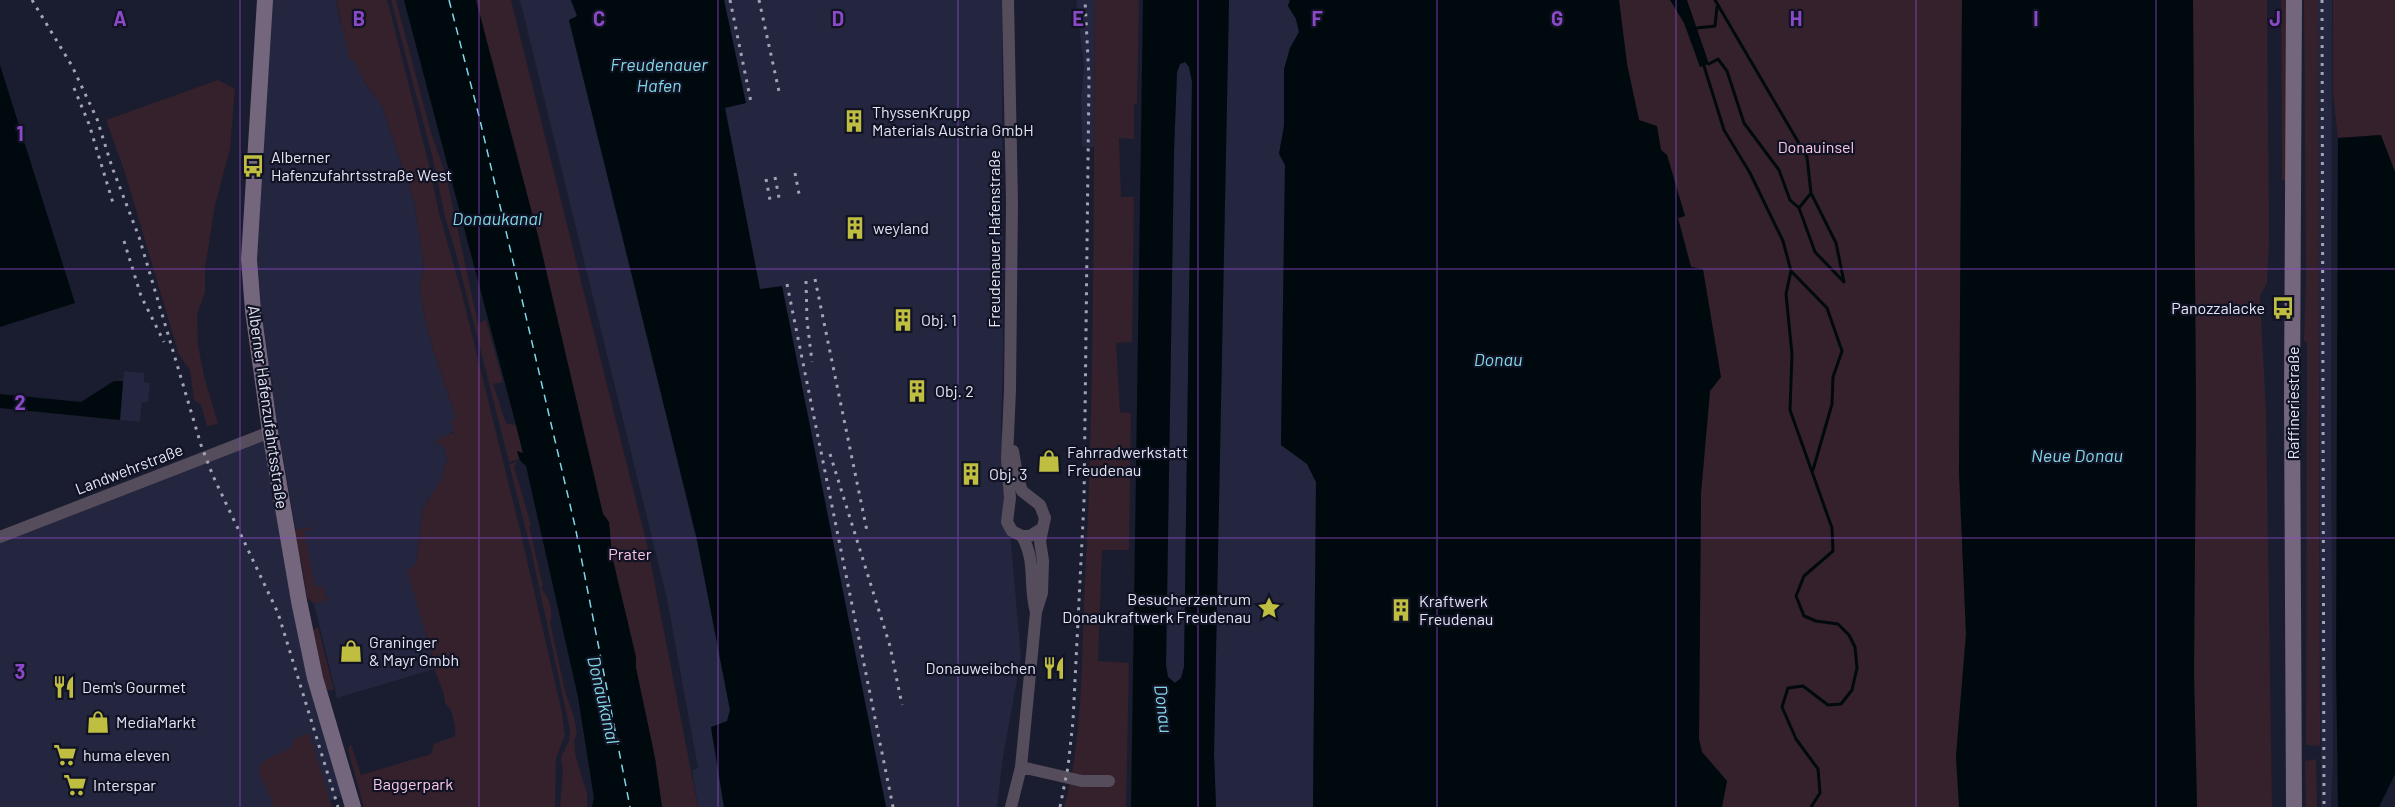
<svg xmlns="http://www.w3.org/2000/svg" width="2395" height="807" viewBox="0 0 2395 807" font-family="Barlow,sans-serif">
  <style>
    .built { fill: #23263e }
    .green { fill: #34212b }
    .water { fill: #000a0e; fill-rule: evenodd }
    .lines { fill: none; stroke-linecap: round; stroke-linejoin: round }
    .stream { stroke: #000a0e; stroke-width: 3 }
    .ferry { stroke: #80d7e7; stroke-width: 1.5; stroke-dasharray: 8 6; stroke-linecap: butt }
    .street { stroke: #554d5b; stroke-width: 12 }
    .secondary { stroke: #74677d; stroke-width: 16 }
    .rail { stroke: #a2a4b3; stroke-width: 3; stroke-dasharray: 3 6; stroke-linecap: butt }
    .grid { fill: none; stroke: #8b48c7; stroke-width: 1.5; stroke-opacity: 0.55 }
    .labels { text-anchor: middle; stroke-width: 4.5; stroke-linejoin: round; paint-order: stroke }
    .poi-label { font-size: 16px; fill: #e3e5f3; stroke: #111325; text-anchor: start }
    .park-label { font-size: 16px; fill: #fbc7e3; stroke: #111325 }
    .street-label { font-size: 16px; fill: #e3e5f3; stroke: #111325 }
    .water-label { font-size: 18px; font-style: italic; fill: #80d7e7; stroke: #111325 }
    .grid-label { font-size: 20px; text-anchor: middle; font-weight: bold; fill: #8b48c7; stroke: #111325; stroke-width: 4.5; stroke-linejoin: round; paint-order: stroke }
  </style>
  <rect width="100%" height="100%" fill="#1a1c2f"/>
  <path class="built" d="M272,0H336L340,20L353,60L367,86L382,106L414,201L424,266L420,286L424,314L433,350L456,418L454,431L435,442L444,447L447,459L441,480L423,508L416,564L411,570L434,669L337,698L314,604L329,599L315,588L301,560L271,391L273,382L267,364L263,337L257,254Z
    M520,0H571L577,16L569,21L697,540L730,710L727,721L711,728L724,807H698L692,770L698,768L667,599Z
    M724,0H1002L1003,363L1001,430L1021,657L1003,757L997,807H886L782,286L760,290L725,107L745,103Z
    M1076,0H1095L1094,147H1082L1081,97L1084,67Z
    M1229,0H1290L1288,6L1296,19L1299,32L1290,48L1284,126L1279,154L1285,164L1281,445L1307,464L1316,482L1313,807H1216L1214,754Z
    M2318,0H2332L2331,432L2333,760L2331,807H2321Z
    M1185,62L1189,67L1192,82L1184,667L1181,678L1175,683L1168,677L1166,665L1174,151L1177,72L1180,64Z
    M124,371L144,373V382L150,383L148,402H142L140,422L120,420Z
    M270,432L349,793L316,807H0V537Z"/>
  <path class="green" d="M336,0H387L388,3L429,165L439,213L462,294L521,534L562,713L565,736L556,758L555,807H364L348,750L351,744L361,775L431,754L434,744L455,736C456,727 453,709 445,703L444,694L434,669L435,666L407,571L416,564L423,508L441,480L447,459L444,447L434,441L454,432L451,420L456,418L433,350L424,314L420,286L424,266L414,201L382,106L367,86L353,60L350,61Z
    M391,0H396L431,133L446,175L478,324L486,320L503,382L493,384L506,423L516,425L523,454L518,452L519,459L509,462L455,250L445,217L433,159Z
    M476,0H511L648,549L698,807H662L655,758L636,668V657L612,556L609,522L603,514L538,236Z
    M1095,0H1139L1137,103L1134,104V139L1119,138L1121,197H1134L1132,342L1116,343L1120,412L1131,413L1129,550H1102L1098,661L1129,663L1126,807H1064C1084,739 1081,653 1085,581C1095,388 1093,194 1095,0Z
    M1619,0H1962L1959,472L1966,634L1956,756L1959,807H1722L1727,781L1702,752L1699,739L1701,493L1710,391L1703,269L1691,267L1678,218L1685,216L1667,155L1661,150L1657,129L1639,120L1627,64Z
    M2193,0H2267L2269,237L2267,283L2260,296L2266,412L2272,807H2197L2194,674L2196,414Z
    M2281,0H2288L2287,180H2282Z
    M2304,0H2318L2320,746L2306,745L2307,343L2304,341L2306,280Z
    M2333,0H2395V172L2380,135L2338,138L2333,95Z
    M218,80L235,89L230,149L215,205L205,268V292L197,315L198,345L204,376L218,424L207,426L201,405L194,400L190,370L179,355L125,173L106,120Z
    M517,462L514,467L531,525L529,526L543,586L541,588C549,597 554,612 550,623L566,695L573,714L577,733L574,741L576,758L587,793V807H560L563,771L561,757L569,741L570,730L531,550L509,464Z
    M312,527L313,529L304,531L315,587L324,586L325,596L329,599L314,604L307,598L301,560L298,559L294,530Z
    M318,627L334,690H327L324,687L310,632Z
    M309,733L332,807H274L259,772V767L267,759L290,749L294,739Z
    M2316,759L2317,807H2306L2305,761Z"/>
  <path class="water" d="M404,0H476L538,236L603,514L609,522L612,556L636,657V668L655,758L662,807H592L594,798L578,697L526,466C520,461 519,459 517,451L523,453L516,425Z
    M571,0H724L746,103L725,108L760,289L782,286L886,807H724L711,727L727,721L730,710L697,540L569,20L577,16Z
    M1143,0H1229L1214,754L1216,807H1131ZM1185,62L1189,67L1192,82L1184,667L1181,678L1175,683L1168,677L1166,665L1174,151L1177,72L1180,64Z
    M1290,0H1619L1627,64L1639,120L1657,126L1661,150L1667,155L1685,216L1678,218L1691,267L1703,269L1721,377L1710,391L1701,493L1699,739L1702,752L1727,781L1722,807H1313L1316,482L1307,464L1281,445L1285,165L1279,154L1284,126V69L1290,48L1299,32L1296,19L1288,6Z
    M1670,0H1687L1709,64L1700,67L1684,23Z
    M1962,0H2193L2196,414L2194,674L2197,807H1959L1956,756L1966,634L1959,472Z
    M0,65L75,303L0,327Z
    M2381,135L2395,172V774L2379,807H2338L2336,663L2338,138Z
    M114,381H123L120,420L0,408V394L81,402Z"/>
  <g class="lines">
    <path class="stream" d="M1697,28L1715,26L1717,7
      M1709,64L1718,59L1727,71L1744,123L1779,170L1790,200L1799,208L1815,252L1844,282L1836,243L1811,193L1807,157L1715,0
      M1704,66L1724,130L1750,173L1783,241L1791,271L1827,308L1842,351L1833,377L1832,404L1813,470
      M1799,208L1811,193
      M1791,271L1786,294L1792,354L1790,410L1832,528L1833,551L1804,576L1796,596L1804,616L1816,621L1838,624L1849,635L1855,647L1857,668L1852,690L1841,704L1828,705L1803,686L1788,688L1782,707L1796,739L1818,769L1820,793L1811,807"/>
    <path class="ferry" d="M449,0L479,116L575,526L630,807"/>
    <path class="street" d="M1008,0L1012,202L1010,390L1007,458L1010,498L1007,522L1012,531L1022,536H1030L1041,529
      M1022,536C1037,563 1028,584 1036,612
      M0,537L270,432
      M1021,767L1082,781H1109
      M1011,807L1021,767L1036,612L1042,593L1043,561L1040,541L1045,518L1040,505L1022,491L1017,475L1013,451"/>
    <path class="secondary" d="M265,0L249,259L253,311L270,432L299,601L315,678L353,807
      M2294,0L2292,399L2294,807"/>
    <path class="rail" d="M32,0L72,66L97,119L112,167L139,237L201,445L213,476L278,613L338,807
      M730,0L751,102
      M759,0L780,96
      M2322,0L2324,807
      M74,88L89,124L113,203
      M795,173L800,199
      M775,177L780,203
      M766,179L771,205
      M124,241L141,296L164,342
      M815,279L867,531
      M806,281L807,320L812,362
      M787,284L893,807
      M830,454L890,646L902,705
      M1060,807L1068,767L1073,721L1084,501L1089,78L1085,0"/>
  </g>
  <path class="grid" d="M240,0V807M479,0V807M718,0V807M958,0V807M1198,0V807M1437,0V807M1676,0V807M1916,0V807M2156,0V807M0,269H2395M0,538H2395"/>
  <defs>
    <g id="building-bare" transform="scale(1.8)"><path d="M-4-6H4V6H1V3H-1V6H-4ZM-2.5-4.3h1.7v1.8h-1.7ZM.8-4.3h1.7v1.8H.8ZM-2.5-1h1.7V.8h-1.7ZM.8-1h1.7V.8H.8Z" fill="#bfbe41" stroke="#111325" stroke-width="2.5" paint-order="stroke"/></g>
    <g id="bus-bare" transform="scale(1.8)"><path d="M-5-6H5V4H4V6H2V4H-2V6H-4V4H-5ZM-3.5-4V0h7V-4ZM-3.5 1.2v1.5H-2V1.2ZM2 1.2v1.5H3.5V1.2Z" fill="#bfbe41" stroke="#111325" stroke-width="2.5" paint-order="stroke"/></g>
    <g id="shop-bare" transform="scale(1.8)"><path d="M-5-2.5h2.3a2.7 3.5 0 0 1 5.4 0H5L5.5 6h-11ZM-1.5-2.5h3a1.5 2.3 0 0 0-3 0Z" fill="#bfbe41" stroke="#111325" stroke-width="2.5" paint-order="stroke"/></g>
    <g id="sight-bare" transform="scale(1.8)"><path d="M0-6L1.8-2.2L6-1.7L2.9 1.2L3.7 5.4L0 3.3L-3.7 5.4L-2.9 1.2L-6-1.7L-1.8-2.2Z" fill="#bfbe41" stroke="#111325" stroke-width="2.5" paint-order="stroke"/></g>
    <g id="restaurant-bare" transform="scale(1.8)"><path d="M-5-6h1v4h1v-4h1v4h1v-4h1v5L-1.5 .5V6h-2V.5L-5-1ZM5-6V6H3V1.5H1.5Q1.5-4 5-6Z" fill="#bfbe41" stroke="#111325" stroke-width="2.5" paint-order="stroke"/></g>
    <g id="supermarket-bare" transform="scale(1.8)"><path d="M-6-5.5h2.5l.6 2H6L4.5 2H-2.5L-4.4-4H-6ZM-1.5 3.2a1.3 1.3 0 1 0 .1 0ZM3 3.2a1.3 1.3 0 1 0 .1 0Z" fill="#bfbe41" stroke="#111325" stroke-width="2.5" paint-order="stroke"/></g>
  </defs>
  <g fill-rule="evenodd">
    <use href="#building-bare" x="854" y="121"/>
    <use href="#bus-bare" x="253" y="166"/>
    <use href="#building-bare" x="855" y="228"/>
    <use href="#bus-bare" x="2283" y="308"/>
    <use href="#building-bare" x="903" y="320"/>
    <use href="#building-bare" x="917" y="391"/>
    <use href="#shop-bare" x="1049" y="461"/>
    <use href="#building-bare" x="971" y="474"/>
    <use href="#sight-bare" x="1269" y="608"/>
    <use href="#building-bare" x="1401" y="610"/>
    <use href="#shop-bare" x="351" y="651"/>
    <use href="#restaurant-bare" x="1054" y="668"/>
    <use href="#restaurant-bare" x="64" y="687"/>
    <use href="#shop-bare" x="98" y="722"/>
    <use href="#supermarket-bare" x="65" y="755"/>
    <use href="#supermarket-bare" x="75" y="785"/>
  </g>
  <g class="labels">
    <g class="poi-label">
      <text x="872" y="118">ThyssenKrupp<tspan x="872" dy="18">Materials Austria GmbH</tspan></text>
      <text x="271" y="163">Alberner<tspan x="271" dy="18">Hafenzufahrtsstraße West</tspan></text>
      <text x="873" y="234">weyland</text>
      <text x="2265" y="314" text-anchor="end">Panozzalacke</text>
      <text x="921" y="326">Obj. 1</text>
      <text x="935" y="397">Obj. 2</text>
      <text x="1067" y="458">Fahrradwerkstatt<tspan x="1067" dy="18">Freudenau</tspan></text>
      <text x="989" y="480">Obj. 3</text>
      <text x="1251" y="605" text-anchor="end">Besucherzentrum<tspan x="1251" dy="18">Donaukraftwerk Freudenau</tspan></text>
      <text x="1419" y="607">Kraftwerk<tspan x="1419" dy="18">Freudenau</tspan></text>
      <text x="369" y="648">Graninger<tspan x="369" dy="18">&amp; Mayr Gmbh</tspan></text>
      <text x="1036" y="674" text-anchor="end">Donauweibchen</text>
      <text x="82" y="693">Dem's Gourmet</text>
      <text x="116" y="728">MediaMarkt</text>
      <text x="83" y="761">huma eleven</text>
      <text x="93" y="791">Interspar</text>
    </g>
    <g class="park-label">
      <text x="1816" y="153">Donauinsel</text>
      <text x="630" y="560">Prater</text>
      <text x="413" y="790">Baggerpark</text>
    </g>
    <g class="street-label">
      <text transform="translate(994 239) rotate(-90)" y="6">Freudenauer Hafenstraße</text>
      <text transform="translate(2293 403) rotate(-90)" y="6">Raffineriestraße</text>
      <text transform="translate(268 407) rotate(82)" y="6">Alberner Hafenzufahrtsstraße</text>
      <text transform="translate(129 469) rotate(-21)" y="6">Landwehrstraße</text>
    </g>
    <g class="water-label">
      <text x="659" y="71">Freudenauer<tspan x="659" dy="21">Hafen</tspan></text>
      <text x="497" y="225">Donaukanal</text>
      <text x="1498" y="366">Donau</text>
      <text x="2077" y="462">Neue Donau</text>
      <text transform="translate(603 700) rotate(77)" y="6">Donaukanal</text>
      <text transform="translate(1163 709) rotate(83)" y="6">Donau</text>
    </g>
  </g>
  <g class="grid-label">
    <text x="120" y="26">A</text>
    <text x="359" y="26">B</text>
    <text x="599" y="26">C</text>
    <text x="838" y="26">D</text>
    <text x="1078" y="26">E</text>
    <text x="1317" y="26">F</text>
    <text x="1557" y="26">G</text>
    <text x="1796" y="26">H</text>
    <text x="2036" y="26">I</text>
    <text x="2275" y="26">J</text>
    <text x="20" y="141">1</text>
    <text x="20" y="410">2</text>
    <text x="20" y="679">3</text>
  </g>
</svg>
